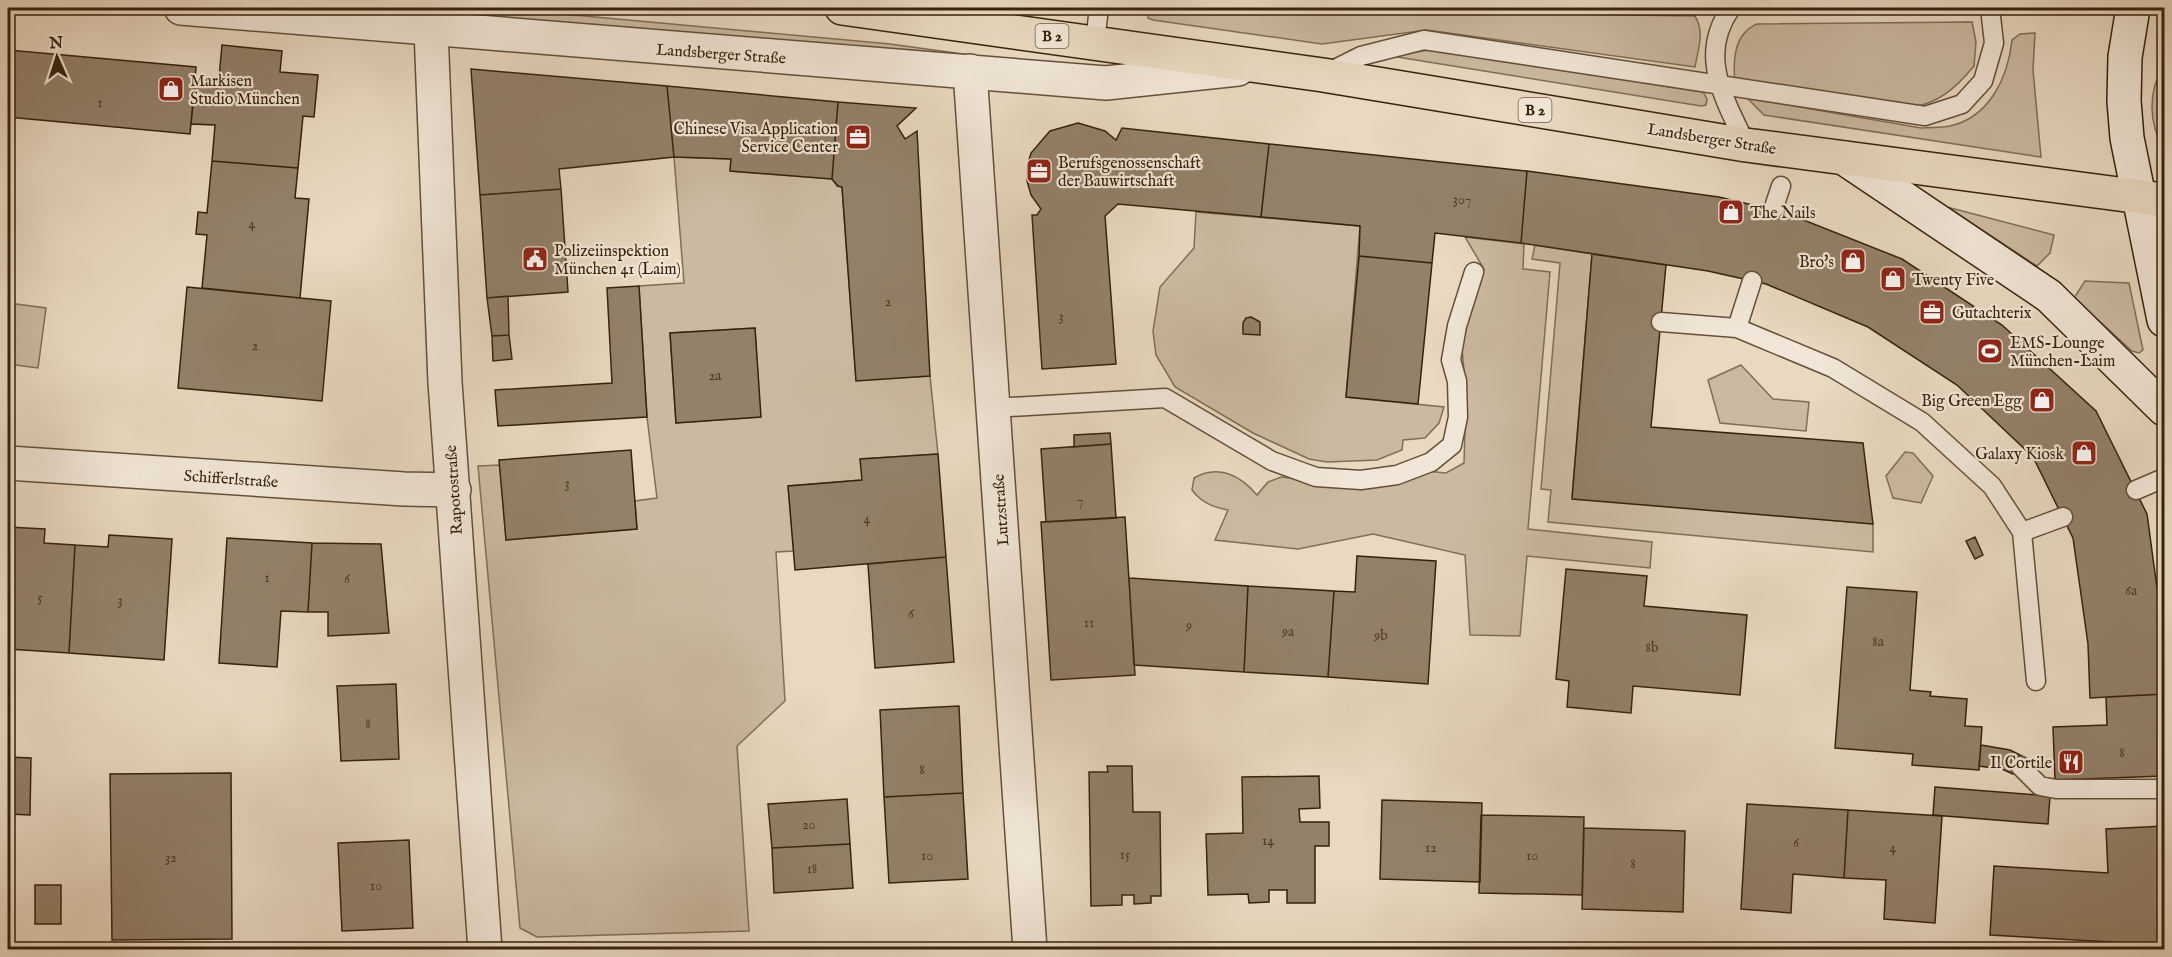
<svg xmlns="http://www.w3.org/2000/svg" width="2172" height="957" viewBox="0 0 2172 957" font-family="'IM FELL English',serif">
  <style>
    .green { fill: #cbbaa2; stroke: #806e57; stroke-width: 1.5; fill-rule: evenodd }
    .building { fill: #93816a; stroke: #36220c; stroke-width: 1.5 }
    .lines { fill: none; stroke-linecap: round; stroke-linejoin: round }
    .service-casing { stroke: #635039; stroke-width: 21 }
    .minor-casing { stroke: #635039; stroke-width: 36 }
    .secondary-casing { stroke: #36220c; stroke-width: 36 }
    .primary-casing { stroke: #36220c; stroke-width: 36 }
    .service { stroke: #f1e6d7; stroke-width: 18 }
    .minor { stroke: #f1e6d7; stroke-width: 33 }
    .secondary { stroke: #f1e6d7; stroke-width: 33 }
    .primary { stroke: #e9d9c1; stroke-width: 33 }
    .labels { text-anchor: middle; stroke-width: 4.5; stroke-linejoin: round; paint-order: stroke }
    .number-label { font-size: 14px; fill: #4d3a24 }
    .shield { fill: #f1e6d7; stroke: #6e5d49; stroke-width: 1.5 }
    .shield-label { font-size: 15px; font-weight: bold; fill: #36220c }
    .street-label { font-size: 16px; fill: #36220c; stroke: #f1e6d7 }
    .poi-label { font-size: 16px; fill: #36220c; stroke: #f1e6d7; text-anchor: start }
  </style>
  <rect width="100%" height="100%" fill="#e9d9c1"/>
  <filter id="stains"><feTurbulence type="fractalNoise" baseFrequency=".00333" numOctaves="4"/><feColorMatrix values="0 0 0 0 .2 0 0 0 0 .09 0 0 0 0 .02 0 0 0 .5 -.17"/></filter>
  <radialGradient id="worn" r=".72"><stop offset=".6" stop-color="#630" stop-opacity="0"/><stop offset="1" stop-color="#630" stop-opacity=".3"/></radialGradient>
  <path class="green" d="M390,8H496L890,44L1028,63L889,53Z
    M1149,8L1695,16C1705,32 1698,50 1695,67L1427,30L1322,44L1153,20L1148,18Z
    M1972,22L1976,42L1974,66C1955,89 1938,104 1908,108L1735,84C1733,62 1733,34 1757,24Z
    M2035,33L2033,70L2041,157L1764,115L1747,98L1921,128C1930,127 1941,128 1950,126C1990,117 2008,77 2012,40L2020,34Z
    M1429,50L1703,92L1707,99L1706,105L1701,106L1391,56Z
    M2164,65V149C2148,123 2148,91 2164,65Z
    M674,157L731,159L730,171L832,179L837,186L842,187L856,380L930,376L938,454L861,459L862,480L788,486L794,551L776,552L785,701L737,746L749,931L537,937L520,928L478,466L500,465L506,540L637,529L635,501L657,498L647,417L639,286L684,283ZM755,328L760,417L676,423L670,333Z
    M1947,207L2054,235L2050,253L2037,266Z
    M1196,212L1360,226L1346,397L1444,407L1439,423L1425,438L1403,440L1402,450L1377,460L1327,462L1309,459L1253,433L1175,387L1156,355L1153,331L1160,287L1194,248Z
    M1465,237L1524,244L1523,269L1550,272L1528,529L1652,542L1650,568L1527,556L1520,636L1470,635L1465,555L1373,534L1298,549L1215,540L1228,510C1212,507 1201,502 1192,490L1194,478C1218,464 1240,475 1257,495L1268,482L1281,477L1367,487L1425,471L1446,473L1464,463L1466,392L1461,338L1484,269Z
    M1535,245L1592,254L1572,497L1873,524V552L1548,522L1551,490L1541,489L1560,263L1532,259Z
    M2085,281L2129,283L2143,350L2139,353L2132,351L2074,298Z
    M8,303L46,308L38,368L8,364Z
    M1741,365L1773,399L1809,402L1806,431L1720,423L1708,380Z
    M1905,452L1913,453L1933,476L1921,503L1893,498L1886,476Z"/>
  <path class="building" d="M222,45L282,51L280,72L318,75L314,117L303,116L298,168L212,161L215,125L191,124L195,86L218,88Z
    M8,50L196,67L190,134L8,117Z
    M471,69L667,86L674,157L559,169L561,189L480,195Z
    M667,86L838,102L832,179L730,171L731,159L674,157Z
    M838,102L916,108L897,126L905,139L917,131L930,376L856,381L842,187L838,186L832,179Z
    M1078,123L1105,131L1116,140L1122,128L1269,144L1261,217L1118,204L1105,216L1116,364L1042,369L1032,215H1037L1041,209L1031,195L1027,181V167L1031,153L1050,131Z
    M1269,144L1527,171L1521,243L1435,233L1432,263L1359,256L1360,226L1261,217Z
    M212,161L298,168L295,198L309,199L300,298L202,288L207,235L196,234L198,212L207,213Z
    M1527,171L1719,197L1786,213L1902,259L2002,325L2096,411L2147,514L2164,640V694L2090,698L2088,644L2073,538L2033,457L1957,385L1868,327L1766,284L1708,271L1521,243Z
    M561,189L568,292L487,298L480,195Z
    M1592,254L1666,265L1651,427L1863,443L1873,524L1572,499Z
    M1359,256L1432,263L1418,404L1346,397Z
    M639,286L647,417L498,426L495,390L612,383L607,288Z
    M187,287L331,301L322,401L178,388Z
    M508,296L509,335L492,336L487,298Z
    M1251,317L1260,322V335L1243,334V323L1246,318Z
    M755,328L761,417L676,423L670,333Z
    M509,335L512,359L493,361L492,336Z
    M1110,433L1111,444L1074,447V435Z
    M1111,444L1116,518L1046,522L1041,449Z
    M631,450L637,529L506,540L499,460Z
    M938,454L946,557L795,570L788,486L862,480L860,459Z
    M1125,517L1135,675L1051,680L1041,522Z
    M8,527L45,529L44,543L75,545L69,653L8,649Z
    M109,535L172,539L164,660L69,653L75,545L108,547Z
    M1975,537L1983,555L1975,559L1966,541Z
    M227,538L312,543L308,612L281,611L277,667L219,663Z
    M312,543L381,544L389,633L328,636V612H308Z
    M1357,556L1436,561L1428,684L1328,677L1334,591L1355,592Z
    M946,557L954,662L875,668L868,564Z
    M1566,569L1647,576L1644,606L1747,615L1740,695L1633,686L1631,713L1567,707L1569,681L1556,679Z
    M1129,578L1248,586L1244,672L1134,665Z
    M1248,586L1334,591L1328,677L1244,672Z
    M1847,587L1917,592L1910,690L1931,692L1930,696L1967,699L1965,726L1982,727L1979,770L1912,765L1913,754L1835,748Z
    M396,684L399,759L341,761L337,686Z
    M2164,694V776L2055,780L2053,727L2107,725L2106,697Z
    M959,706L963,793L884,797L880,710Z
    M1981,745L2010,750L2026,758L2013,774L2002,769L1979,766Z
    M8,757L31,758L30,815L8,814Z
    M1107,766H1132L1133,812H1160L1161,896H1151V903L1134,904V895H1122V905L1091,906L1089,772H1108Z
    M231,773L232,939L112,940L110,774Z
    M1319,776L1320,808L1299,809L1300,822H1329V846H1315V903H1287V890H1269V902L1249,903L1248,894L1208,895L1206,834L1243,833L1242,777Z
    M1935,787L2050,796L2048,824L1933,815Z
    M963,793L968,879L889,883L884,797Z
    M847,799L850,844L772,848L768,804Z
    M1382,800L1482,803L1480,882L1380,879Z
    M1747,804L1848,810L1844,878L1793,874L1791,913L1741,909Z
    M1848,810L1942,816L1935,923L1884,919L1886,880L1844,878Z
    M1481,815L1584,817L1582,895L1479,893Z
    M2164,826V945L1990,935L1994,866L2108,873L2106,829Z
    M1584,828L1685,831L1683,912L1582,909Z
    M409,840L413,928L342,931L338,843Z
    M850,844L853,888L774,893L772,848Z
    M35,885H61V924H35Z"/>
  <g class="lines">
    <g class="service-casing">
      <path id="service" d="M1731,8C1697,56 1725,99 1746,145
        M1095,41L1099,8
        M1327,73L1361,56L1424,40L1925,116L1962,104L1983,81L1994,43L1990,8
        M1773,210L1781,186
        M1661,322L1737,328L1833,368L1922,422L1992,486L2022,532L2036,681
        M1737,328L1752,281
        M993,408L1165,398L1272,461L1316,477L1361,480L1397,475L1431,462L1452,445L1458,417L1457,381L1451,360L1457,326L1474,272
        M2136,490L2164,478
        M2022,532L2063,517
        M2020,766L2040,786L2056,789H2164"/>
    </g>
    <g class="minor-casing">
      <path id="minor" d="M181,8L1106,83L1238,69
        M431,30L445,382L485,950
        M970,71L1030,950
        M8,463L404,489L454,490"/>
    </g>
    <g class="secondary-casing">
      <path id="secondary" d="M2133,8L2125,57L2124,101L2127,138L2164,320
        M1844,158L2049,296L2164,409"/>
    </g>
    <g class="primary-casing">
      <path id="primary" d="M842,8L1323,75L1746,145L2164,200"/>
    </g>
    <use href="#service" class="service"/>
    <use href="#minor" class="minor"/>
    <use href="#secondary" class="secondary"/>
    <use href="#primary" class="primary"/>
  </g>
  <defs>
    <g id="shop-square" transform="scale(1.35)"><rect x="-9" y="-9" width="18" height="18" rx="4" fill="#8f2418" stroke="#f1e6d7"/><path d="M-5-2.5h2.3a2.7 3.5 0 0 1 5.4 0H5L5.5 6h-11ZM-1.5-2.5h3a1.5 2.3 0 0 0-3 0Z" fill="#fff"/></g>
    <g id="office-square" transform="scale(1.35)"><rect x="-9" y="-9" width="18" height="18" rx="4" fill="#8f2418" stroke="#f1e6d7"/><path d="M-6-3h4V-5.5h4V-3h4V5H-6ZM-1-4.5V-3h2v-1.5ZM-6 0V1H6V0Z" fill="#fff"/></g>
    <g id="civic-square" transform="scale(1.35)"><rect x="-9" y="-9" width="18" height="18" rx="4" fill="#8f2418" stroke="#f1e6d7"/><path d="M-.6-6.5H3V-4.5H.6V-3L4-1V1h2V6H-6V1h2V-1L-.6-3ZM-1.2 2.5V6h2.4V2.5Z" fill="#fff"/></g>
    <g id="stadium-square" transform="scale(1.35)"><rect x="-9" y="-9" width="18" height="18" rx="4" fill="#8f2418" stroke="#f1e6d7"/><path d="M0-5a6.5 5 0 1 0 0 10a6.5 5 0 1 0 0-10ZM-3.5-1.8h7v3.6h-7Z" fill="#fff"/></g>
    <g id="restaurant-square" transform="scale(1.35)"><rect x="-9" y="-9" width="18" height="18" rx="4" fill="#8f2418" stroke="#f1e6d7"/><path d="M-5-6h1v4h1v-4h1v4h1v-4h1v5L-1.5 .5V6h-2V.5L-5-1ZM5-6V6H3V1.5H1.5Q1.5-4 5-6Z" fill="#fff"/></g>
  </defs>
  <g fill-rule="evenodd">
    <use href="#shop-square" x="171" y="89"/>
    <use href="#office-square" x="858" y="137"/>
    <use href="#office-square" x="1039" y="171"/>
    <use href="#shop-square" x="1731" y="212"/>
    <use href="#civic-square" x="535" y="259"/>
    <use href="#shop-square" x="1853" y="261"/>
    <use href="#shop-square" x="1893" y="279"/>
    <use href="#office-square" x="1932" y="312"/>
    <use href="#stadium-square" x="1990" y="351"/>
    <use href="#shop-square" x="2042" y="400"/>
    <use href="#shop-square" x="2084" y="453"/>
    <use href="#restaurant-square" x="2071" y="762"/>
  </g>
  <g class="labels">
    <g class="number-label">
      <text x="100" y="107">1</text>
      <text x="1462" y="204">307</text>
      <text x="252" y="228">4</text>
      <text x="888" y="306">2</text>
      <text x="1061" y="321">3</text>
      <text x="255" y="350">2</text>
      <text x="715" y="380">2a</text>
      <text x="567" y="488">3</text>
      <text x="1080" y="505">7</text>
      <text x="867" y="523">4</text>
      <text x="267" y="582">1</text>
      <text x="347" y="583">6</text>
      <text x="2131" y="595">6a</text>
      <text x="40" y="602">5</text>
      <text x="120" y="605">3</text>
      <text x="911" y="618">6</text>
      <text x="1089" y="627">11</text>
      <text x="1189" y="630">9</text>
      <text x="1288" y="636">9a</text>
      <text x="1381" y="640">9b</text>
      <text x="1878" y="646">8a</text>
      <text x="1652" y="652">8b</text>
      <text x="368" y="728">8</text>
      <text x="2122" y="757">8</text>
      <text x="922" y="774">8</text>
      <text x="809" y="829">20</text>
      <text x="1268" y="845">14</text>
      <text x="1796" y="847">6</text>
      <text x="1431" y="852">12</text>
      <text x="1893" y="852">4</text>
      <text x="1125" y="859">15</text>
      <text x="927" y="860">10</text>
      <text x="1532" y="860">10</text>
      <text x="171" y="862">32</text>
      <text x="1633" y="868">8</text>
      <text x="812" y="873">18</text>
      <text x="376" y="890">10</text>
    </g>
    <g class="shield">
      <rect x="1035.5" y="24" width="33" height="24" rx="4.5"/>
      <rect x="1518.5" y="98" width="33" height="24" rx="4.5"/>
    </g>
    <g class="shield-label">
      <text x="1052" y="41">B 2</text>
      <text x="1535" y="115">B 2</text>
    </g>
    <g class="street-label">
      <text transform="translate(721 53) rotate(4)" y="6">Landsberger Straße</text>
      <text transform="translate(1712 138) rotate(9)" y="6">Landsberger Straße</text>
      <text transform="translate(231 478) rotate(4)" y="6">Schifferlstraße</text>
      <text transform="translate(453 490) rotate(-94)" y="6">Rapotostraße</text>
      <text transform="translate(1000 510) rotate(-94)" y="6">Lutzstraße</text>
    </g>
    <g class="poi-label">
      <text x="190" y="86">Markisen<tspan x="190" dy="18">Studio München</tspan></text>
      <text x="838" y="134" text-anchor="end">Chinese Visa Application<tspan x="838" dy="18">Service Center</tspan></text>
      <text x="1058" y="168">Berufsgenossenschaft<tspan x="1058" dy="18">der Bauwirtschaft</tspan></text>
      <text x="1750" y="218">The Nails</text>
      <text x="554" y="256">Polizeiinspektion<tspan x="554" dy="18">München 41 (Laim)</tspan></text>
      <text x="1834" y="267" text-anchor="end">Bro's</text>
      <text x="1912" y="285">Twenty Five</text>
      <text x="1952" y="318">Gutachterix</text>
      <text x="2010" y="348">EMS-Lounge<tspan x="2010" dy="18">München-Laim</tspan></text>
      <text x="2022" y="406" text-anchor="end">Big Green Egg</text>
      <text x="2064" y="459" text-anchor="end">Galaxy Kiosk</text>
      <text x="2052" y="768" text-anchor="end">Il Cortile</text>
    </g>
  </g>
  <rect width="2172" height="957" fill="none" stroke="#e9d9c1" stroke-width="30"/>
  <rect x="9" y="9" width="2154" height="939" fill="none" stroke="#36220c" stroke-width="3"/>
  <rect x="15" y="15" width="2142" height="927" fill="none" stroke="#36220c" stroke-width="1.5"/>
  <g transform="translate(57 57) rotate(357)" stroke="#f1e6d7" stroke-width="4.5" paint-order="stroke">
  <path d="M0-4.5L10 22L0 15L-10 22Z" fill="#36220c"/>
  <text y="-9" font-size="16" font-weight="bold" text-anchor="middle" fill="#36220c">N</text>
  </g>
  <rect width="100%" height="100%" filter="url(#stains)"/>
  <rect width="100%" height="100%" fill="url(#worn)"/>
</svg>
